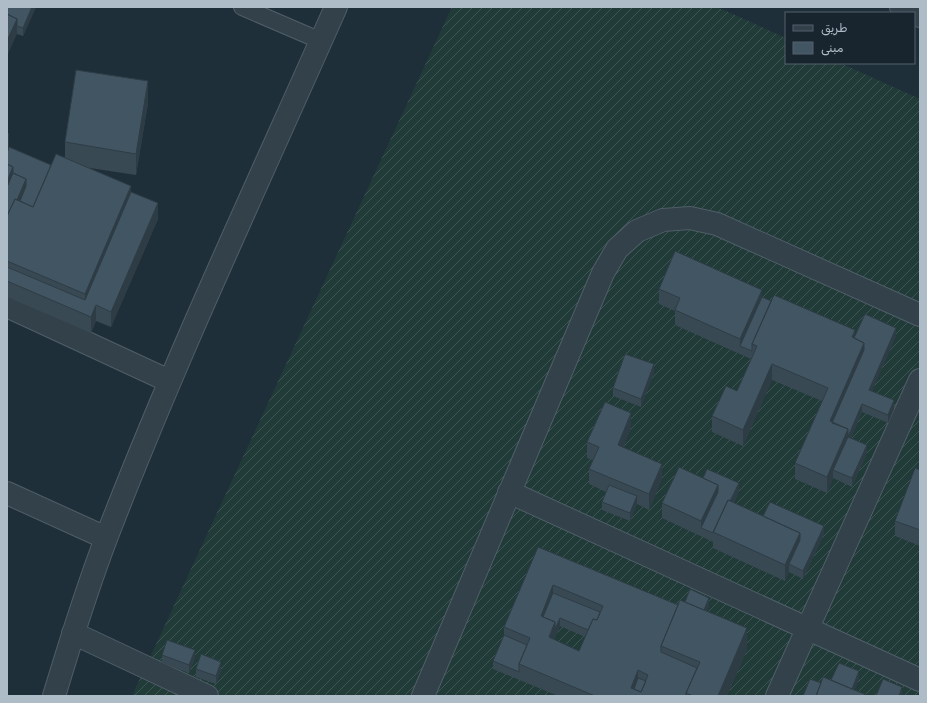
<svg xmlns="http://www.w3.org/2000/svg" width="927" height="703" viewBox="0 0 927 703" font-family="Rubik,Vazirmatn,sans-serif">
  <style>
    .garden { fill: url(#garden-furrows) }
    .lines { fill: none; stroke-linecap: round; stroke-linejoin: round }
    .lane-casing { stroke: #505e68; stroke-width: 18 }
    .street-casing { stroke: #505e68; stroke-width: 24 }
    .lane { stroke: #33414a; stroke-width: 16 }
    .street { stroke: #33414a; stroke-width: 22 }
    .wall { fill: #394954; fill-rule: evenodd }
    .shaded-wall { fill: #2e3c45 }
    .building { fill: #425562; stroke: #2e3c45; fill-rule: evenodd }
  </style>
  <defs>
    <pattern id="garden-furrows" width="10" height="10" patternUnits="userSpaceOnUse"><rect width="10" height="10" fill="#213b39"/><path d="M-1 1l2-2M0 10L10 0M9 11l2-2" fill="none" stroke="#3f5554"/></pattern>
  </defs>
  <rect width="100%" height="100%" fill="#1f2f3a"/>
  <path class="garden" d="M452,7H717L786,38V63H840L920,99V696H132Z"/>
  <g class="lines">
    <g class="lane-casing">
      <path id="lane" d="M242,7L321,41"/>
    </g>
    <g class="street-casing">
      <path id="street" d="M901,7L920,16
        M7,306L169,381
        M509,492L920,680
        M7,493L106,538
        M73,633L207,696
        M54,696C70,643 87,588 107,536C176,357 258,183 336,7
        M423,696L603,273L617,249L637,231L663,220L690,218L717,224L920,315
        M777,696L920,380"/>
    </g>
    <use href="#lane" class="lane"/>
    <use href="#street" class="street"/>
  </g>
  <path class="wall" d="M7,7H36L23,36L17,34Z
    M148,103L136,175L90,168L131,192L158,219L111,327L96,321L91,333L7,297V133L9,147L51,165L65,157V142Z
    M659,289L762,297L855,338L896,336L872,391L894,409L888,423L862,412L851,438L867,453L852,487L833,478L827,493L795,479V463L822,401L772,380L743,446L712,432V416L737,391L751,359L675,325V311L659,304Z
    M654,372L641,407L613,396V388Z
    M631,428L623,448L662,479L649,510L637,504L630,521L602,510V502L606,492L589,484V469L593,460L587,458V442Z
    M920,470V546L895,536V521Z
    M703,478L739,491L734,503L763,516L824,534L803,579L789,572L785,581L713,548V542L662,518V503Z
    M538,547L678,605L685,602L709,606L707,611L747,650L727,696H558L493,669V661L504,635V627ZM560,626L585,637L579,651L554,640Z
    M162,655L195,658L189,673L162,663Z
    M196,669L221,670L216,684L196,677Z"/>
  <path class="shaded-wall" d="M32,7H36L23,36V28Z
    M17,19V34L7,56V41Z
    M148,81V103L136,175V154Z
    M9,134V155L7,161V139Z
    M13,167V189L8,201V179Z
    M26,179V194L7,223Z
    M131,186V208L85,314V294Z
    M158,203V219L111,327V312Z
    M762,290V305L740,346V339Z
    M96,305V321L91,333V317Z
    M896,328V336L869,398V390Z
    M855,330V346L852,337Z
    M864,343V358L833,430L830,421Z
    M654,364V372L641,407V399Z
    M772,364V380L743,446V430Z
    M894,400V409L888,423V415Z
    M862,404V412L836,471L833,470V478L827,493V477L848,429Z
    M631,413V428L618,461V445Z
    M867,445V453L852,487V478Z
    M662,464V479L649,510V494Z
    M739,483V491L719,535L716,534Z
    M718,485V500L701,528V521Z
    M637,496V504L630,521V513Z
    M824,526V534L803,579V571Z
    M800,533V549L789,564V572L785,581V565Z
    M553,585V601L544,624L541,616Z
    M709,598V606L699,630V622Z
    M560,618V626L549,653V637L555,622Z
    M747,628V650L727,696H718Z
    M195,650V658L189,673V665Z
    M221,662V670L216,684V676Z
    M638,670V686L634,696L631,688Z
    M859,671V680L852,696H849Z
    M902,687V696H899Z"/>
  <path class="building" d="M7,7H32L23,28L17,26V19L7,14Z
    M7,14L17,19L7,41Z
    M76,70L148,81L136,154L65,142Z
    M7,133L9,134L7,139Z
    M9,147L51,165L33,207L20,201L26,186V179L13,173V167L7,164V153Z
    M56,154L131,186L85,294L7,261V216L15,199L33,207Z
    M7,164L13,167L8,179H7Z
    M13,173L26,179L17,200L15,199L7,216V185H8Z
    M131,192L158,203L111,312L96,305L91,317L7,281V267L85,300Z
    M675,251L762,290L740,339L675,310L680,298L659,289Z
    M774,295L855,330L852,337L864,343L830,421L848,429L827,477L795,463L828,388L772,364L743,430L712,416L726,386L737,391L757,346L752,344Z
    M762,297L771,301L752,344V351L740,346Z
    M865,314L896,328L869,390L894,400L888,415L862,404L848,437V429L832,423L864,350V343L854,338Z
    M625,354L654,364L641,399L613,388Z
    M605,402L631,413L618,445L662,464L649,494L589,469L599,447L587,442Z
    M848,437L867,445L852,478L833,470Z
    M679,467L718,485L701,521L662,503Z
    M915,468L920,470V530L895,521Z
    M707,469L739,483L730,501L728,500L713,533L701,528L718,492V485L703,478Z
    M609,485L637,496L630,513L602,502Z
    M728,500L800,533L785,565L713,532Z
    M770,502L824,526L803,571L789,564L800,540V533L763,516Z
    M538,547L678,605L661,646V652L697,668L686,693V696H595L519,664L530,638L504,627ZM553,585L603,606L597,620L593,619L579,651L549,637L555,622L541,616ZM638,670L648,675L641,692L631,688Z
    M690,589L709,598L704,610L685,602Z
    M553,593L600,612L597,620L593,619L588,630L560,618L555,629V622L543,617Z
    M680,600L747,628L718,696H693L686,693L700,662L661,646Z
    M504,635L527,645L519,664V672L493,661Z
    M167,640L195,650L189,665L162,655Z
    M201,654L221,662L216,676L196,669Z
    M839,663L859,671L852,689L831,680Z
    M823,677L869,696H816Z
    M638,678L646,681L641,692L634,689Z
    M810,679L821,683L816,696H803Z
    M883,679L902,687L899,696H876Z"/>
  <rect width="927" height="703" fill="none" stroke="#adbcc7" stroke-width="16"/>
  <rect x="785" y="12" width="130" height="52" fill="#18252f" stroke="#54616c"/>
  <rect x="793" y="25" width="20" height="6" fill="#33414a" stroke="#54616c"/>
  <text x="821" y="32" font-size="12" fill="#adbcc7">طريق</text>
  <rect x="793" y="42" width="20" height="12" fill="#425562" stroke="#54616c"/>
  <text x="821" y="52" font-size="12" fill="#adbcc7">مبنى</text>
</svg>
